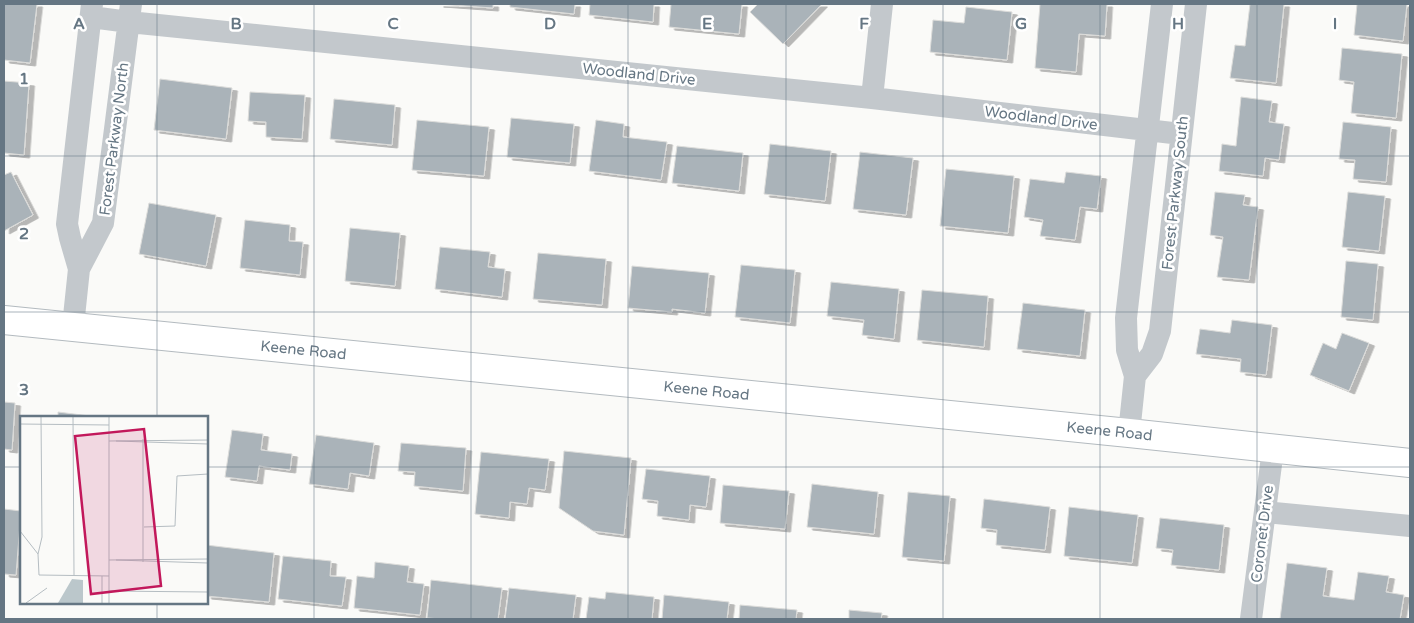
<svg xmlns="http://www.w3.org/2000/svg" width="1414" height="623" viewBox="0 0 1414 623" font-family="'Varela Round',sans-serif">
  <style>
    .building { fill: #aab3b9; stroke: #dcdcda; filter: url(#shadow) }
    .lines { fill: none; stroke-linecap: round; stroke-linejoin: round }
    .secondary-casing { stroke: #b3babf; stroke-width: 30 }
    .minor { stroke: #c3c8cc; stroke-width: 22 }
    .secondary { stroke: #fff; stroke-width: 28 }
    .grid { fill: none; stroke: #657683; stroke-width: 1; stroke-opacity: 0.55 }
    .labels { text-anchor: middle; stroke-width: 5; stroke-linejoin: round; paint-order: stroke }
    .street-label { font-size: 15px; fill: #657683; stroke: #fff }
    .inset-road { fill: none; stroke: #b5bdc2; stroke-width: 1 }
    .view { fill: #c2185b; fill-opacity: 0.15; stroke: #c2185b; stroke-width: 2.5 }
    .inset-edge { fill: none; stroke: #657683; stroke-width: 2.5 }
    .grid-label { font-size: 16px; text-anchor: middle; font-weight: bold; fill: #657683; stroke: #fff; stroke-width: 5; stroke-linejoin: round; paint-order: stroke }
  </style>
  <defs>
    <filter id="shadow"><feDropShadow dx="5.5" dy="3" stdDeviation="0" flood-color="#0004"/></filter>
  </defs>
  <rect width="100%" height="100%" fill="#fafaf8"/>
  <path class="building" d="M4,4H37L30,63L4,60Z
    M438,4H493V8Z
    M510,4H575L574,14L510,7Z
    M590,4H654L653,22L589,15Z
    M671,4H742L739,34L669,27Z
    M758,4H822L783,44L750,12Z
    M1040,4H1107L1105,36L1079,34L1076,72L1035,68Z
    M1250,4H1284L1276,83L1230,78L1235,45L1245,46Z
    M1357,4H1407L1403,41L1354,35Z
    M966,7L1012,12L1007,60L930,52L933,20L964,23Z
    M1342,48L1402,54L1396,118L1351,113L1354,82L1339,80Z
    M160,79L232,88L226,139L154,130Z
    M4,81L29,83L24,155L4,153Z
    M250,92L305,95L302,139L266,137V122L248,121Z
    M1241,97L1272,101L1269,122L1284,124L1279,160L1265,158L1263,176L1219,171L1222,144L1236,146Z
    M334,99L395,105L392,145L330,139Z
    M511,118L574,124L570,163L507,157Z
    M417,120L489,127L484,176L412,170Z
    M596,120L624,124L623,137L667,142L661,180L589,171Z
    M1343,122L1391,127L1386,182L1353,179L1355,160L1339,159Z
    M770,144L831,151L825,201L764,194Z
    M677,146L743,153L739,191L672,183Z
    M860,152L913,158L906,215L853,209Z
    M946,169L1014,176L1008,233L940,226Z
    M11,172L33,215L4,231V175Z
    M1066,172L1101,176L1097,209L1080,207L1075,240L1040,236L1043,220L1024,217L1030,179L1064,183Z
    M1215,192L1245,195L1243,205L1258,207L1249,280L1217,277L1223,237L1210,235Z
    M1348,192L1385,196L1379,251L1342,247Z
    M149,203L216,215L206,266L139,254Z
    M245,220L290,225L289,241L303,242L300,275L240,268Z
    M350,228L400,233L395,286L345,281Z
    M440,247L490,252L488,267L505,269L502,297L435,289Z
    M538,253L606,259L602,305L533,299Z
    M1346,261L1378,264L1373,320L1341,317Z
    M741,265L795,270L790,323L735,317Z
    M632,266L709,273L705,313L672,309V312L628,308Z
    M831,282L899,289L894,339L862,335L864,320L827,316Z
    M922,290L988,296L984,347L917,340Z
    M1023,303L1085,310L1080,356L1017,349Z
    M1232,320L1272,325L1266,375L1240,372L1241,359L1196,354L1200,329L1230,333Z
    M1342,333L1369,343L1349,391L1310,375L1323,343L1336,349Z
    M4,402L15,403L12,450L4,449Z
    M58,412L98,417H58Z
    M232,430L263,434L261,450L292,454L290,470L259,466L257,481L225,477Z
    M316,435L374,443L369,476L350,473L348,489L309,484Z
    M401,443L466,448L463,491L414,486L415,472L398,471Z
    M564,451L631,458L624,535L593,531L559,508Z
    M481,452L549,459L545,490L529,488L527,504L510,502L509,518L475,514Z
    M646,469L710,476L706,507L690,505L689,520L657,516L658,501L642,499Z
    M812,484L878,492L874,534L807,527Z
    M723,485L789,491L785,529L720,523Z
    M908,492L950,496L944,561L902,557Z
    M984,499L1050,507L1045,550L996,545L997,530L981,528Z
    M1069,507L1138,515L1132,563L1064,556Z
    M4,509L21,511L16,575L4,574Z
    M1160,518L1224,525L1219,570L1171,565L1173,550L1156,548Z
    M206,545L274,553L269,602L206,596Z
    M283,556L331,561L330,576L346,577L342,606L278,599Z
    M375,562L409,566L407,582L424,584L420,615L354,608L357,576L374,578Z
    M1287,563L1327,568L1323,596L1354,600L1358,572L1389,576L1386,592L1404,595L1400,619H1280Z
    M431,580L502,588L498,619H442L427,618Z
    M509,588L576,595L573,619H505Z
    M606,592L654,597L652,619H586L589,597L605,599Z
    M664,595L729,602L727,619H662Z
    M740,605L797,610L796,619H739Z
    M849,610L882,613L881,619H849Z"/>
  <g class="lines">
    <g class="secondary-casing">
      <g id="secondary">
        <path id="s1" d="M4,320L1129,433L1410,463"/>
      </g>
    </g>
    <path class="minor" d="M91,17L129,22L872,98L1181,134
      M872,98L882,4
      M79,269L103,223L131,4
      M73,326L79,269L70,238L67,224L92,4
      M1135,376L1152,354L1160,331L1196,4
      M1129,433L1135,376L1127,350L1126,318L1162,4
      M1265,512L1410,526
      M1251,619L1273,449"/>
    <use href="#secondary" class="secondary"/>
  </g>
  <path class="grid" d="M157,4V417M314,4V619M471,4V619M628,4V619M786,4V619M943,4V619M1100,4V619M1257,4V619M4,156H1410M4,312H1410M4,467H21M206,467H1410M157,602V619"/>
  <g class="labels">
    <g class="street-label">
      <text transform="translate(639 74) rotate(6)" y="5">Woodland Drive</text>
      <text transform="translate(1041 118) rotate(7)" y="5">Woodland Drive</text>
      <text transform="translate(114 139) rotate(-83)" y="5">Forest Parkway North</text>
      <text transform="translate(1175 193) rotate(-84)" y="5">Forest Parkway South</text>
      <text dy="5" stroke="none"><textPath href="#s1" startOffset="301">Keene Road</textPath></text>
      <text dy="5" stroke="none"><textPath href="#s1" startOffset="706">Keene Road</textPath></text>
      <text dy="5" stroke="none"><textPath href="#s1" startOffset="1111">Keene Road</textPath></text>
      <text transform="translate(1262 534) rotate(-83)" y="5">Coronet Drive</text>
    </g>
  </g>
  <g transform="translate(20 416)">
    <rect width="188" height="188" fill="#fafaf8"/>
    <path d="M52,163L63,164V187H38Z" fill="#bbc7cb"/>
    <path class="inset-road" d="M53,0L54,159M89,0V187M0,8L89,9M89,25L188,24M96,25L188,28M124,111L155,110L157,60L188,58M0,115L18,138L19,159L89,160M18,138L22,121L21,0M89,144L188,143M96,144L188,147M123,146V23M82,160V187M89,175L188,176M6,187L27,172"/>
    <path class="view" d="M124,13L141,170L71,178L55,20Z"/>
    <rect width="188" height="188" class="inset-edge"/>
  </g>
  <g class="grid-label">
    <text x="79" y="29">A</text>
    <text x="236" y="29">B</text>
    <text x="393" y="29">C</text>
    <text x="550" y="29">D</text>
    <text x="707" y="29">E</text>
    <text x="864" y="29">F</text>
    <text x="1021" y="29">G</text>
    <text x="1178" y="29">H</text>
    <text x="1335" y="29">I</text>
    <text x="24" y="84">1</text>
    <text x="24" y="239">2</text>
    <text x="24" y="395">3</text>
  </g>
  <rect width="1414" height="623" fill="none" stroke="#657683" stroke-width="10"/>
</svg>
